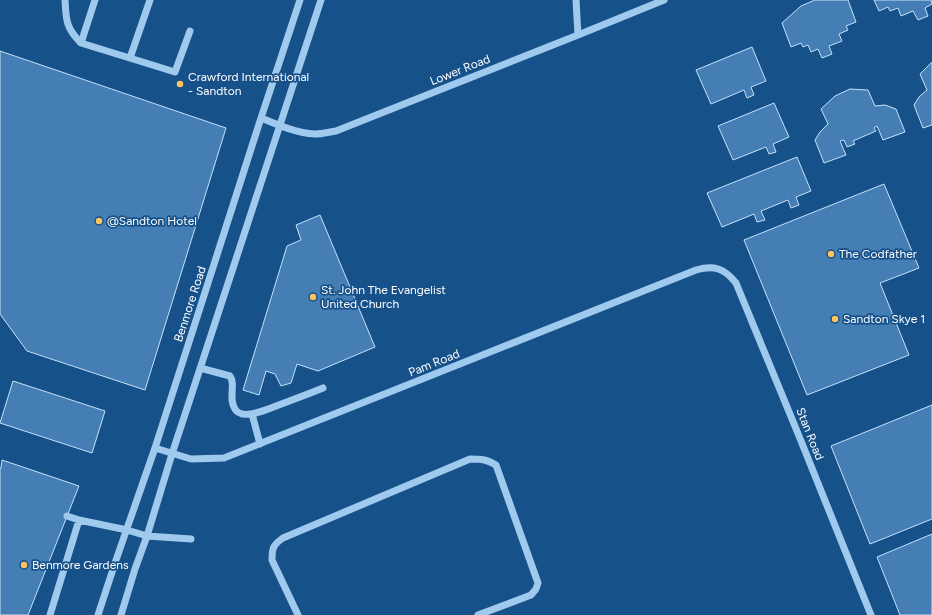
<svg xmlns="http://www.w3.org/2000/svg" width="932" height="615" viewBox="0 0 932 615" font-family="Figtree,sans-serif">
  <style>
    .building { fill: #447eb4; stroke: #c6e1fa }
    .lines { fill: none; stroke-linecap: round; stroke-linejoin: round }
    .minor { stroke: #a0c9ee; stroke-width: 7 }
    .poi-dot { fill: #ffc45d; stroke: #17518a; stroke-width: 1.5 }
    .labels { text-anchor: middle; stroke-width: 3.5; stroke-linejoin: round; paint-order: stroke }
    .street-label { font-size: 12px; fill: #fff; stroke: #17518a }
    .poi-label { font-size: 12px; fill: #fff; stroke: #17518a; text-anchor: start }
  </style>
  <rect width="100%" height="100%" fill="#17518a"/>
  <path class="building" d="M815,0H848L856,22L846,26L848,30L839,34L842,41L829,46L832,54L822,58L818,49L811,52L808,45L803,47L801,43L791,47L782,23L801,6Z
    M874,0H931L932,4L925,8L928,16L918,20L913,11L901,16L898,8L890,11L888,7L879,11Z
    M752,47L766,81L751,87L754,95L747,98L744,90L711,104L696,70Z
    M0,51L226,128L145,390L27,351L0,314Z
    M932,62V125L923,128L914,105L919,97L927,90L920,74Z
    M850,89L868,90L875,106L885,105L896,109L905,132L883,140L877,126L874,128L876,131L853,141L855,144L847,147L844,140L840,141L846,155L824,163L815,140L820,132L828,124L821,109L835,96Z
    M774,103L789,137L773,144L776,152L769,154L766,147L733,160L718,126Z
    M797,157L811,191L796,197L799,205L791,208L788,200L761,211L765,220L757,222L754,214L722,227L707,193Z
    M884,184L919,268L880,283L909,355L807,395L744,240Z
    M320,215L375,347L318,371L297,364L291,383L281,386L275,374L266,371L259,395L243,390L287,246L301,240L296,225Z
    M13,381L105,411L92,453L0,423Z
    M932,405V519L870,544L831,446Z
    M2,460L79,486L28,615H0V468H1Z
    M932,534V615H900L877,557Z"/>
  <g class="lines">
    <path class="minor" d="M65,0C66,20 66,28 81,43L175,72L190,31
      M576,0L578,35
      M81,43L95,0
      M130,58L150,0
      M261,118C278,125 296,133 315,134C322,134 329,132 336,131L578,35L664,0
      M200,368L230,376C236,384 228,399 235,409C238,414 245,415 251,414C258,413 265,410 271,408C289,401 306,395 323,388
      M252,414L260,444
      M155,448L191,459L224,458L696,270C714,265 724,268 736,283L799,436L871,615
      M67,516L79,520L127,530L147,536L191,539
      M50,615L79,520
      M98,615L115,563L155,448L261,118L300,0
      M121,615L135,569L147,536L172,454L321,0
      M298,615L272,560C272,548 273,545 283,538L470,459C481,459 486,459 496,465L538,583L536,589L531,595L478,615"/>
  </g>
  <g class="poi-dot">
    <circle cx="180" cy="84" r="4"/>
    <circle cx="99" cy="221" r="4"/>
    <circle cx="831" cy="254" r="4"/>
    <circle cx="313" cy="297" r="4"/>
    <circle cx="835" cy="319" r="4"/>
    <circle cx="24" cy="565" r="4"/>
  </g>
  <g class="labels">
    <g class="street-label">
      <text transform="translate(460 70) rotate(-22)" y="4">Lower Road</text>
      <text transform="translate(190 304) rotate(-72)" y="4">Benmore Road</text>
      <text transform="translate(434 363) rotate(-22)" y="4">Pam Road</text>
      <text transform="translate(810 434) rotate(68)" y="4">Stan Road</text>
    </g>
    <g class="poi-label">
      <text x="188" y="81">Crawford International<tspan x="188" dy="14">- Sandton</tspan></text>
      <text x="107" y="225">@Sandton Hotel</text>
      <text x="839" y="258">The Codfather</text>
      <text x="321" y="294">St. John The Evangelist<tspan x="321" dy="14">United Church</tspan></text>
      <text x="843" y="323">Sandton Skye 1</text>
      <text x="32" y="569">Benmore Gardens</text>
    </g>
  </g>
</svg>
